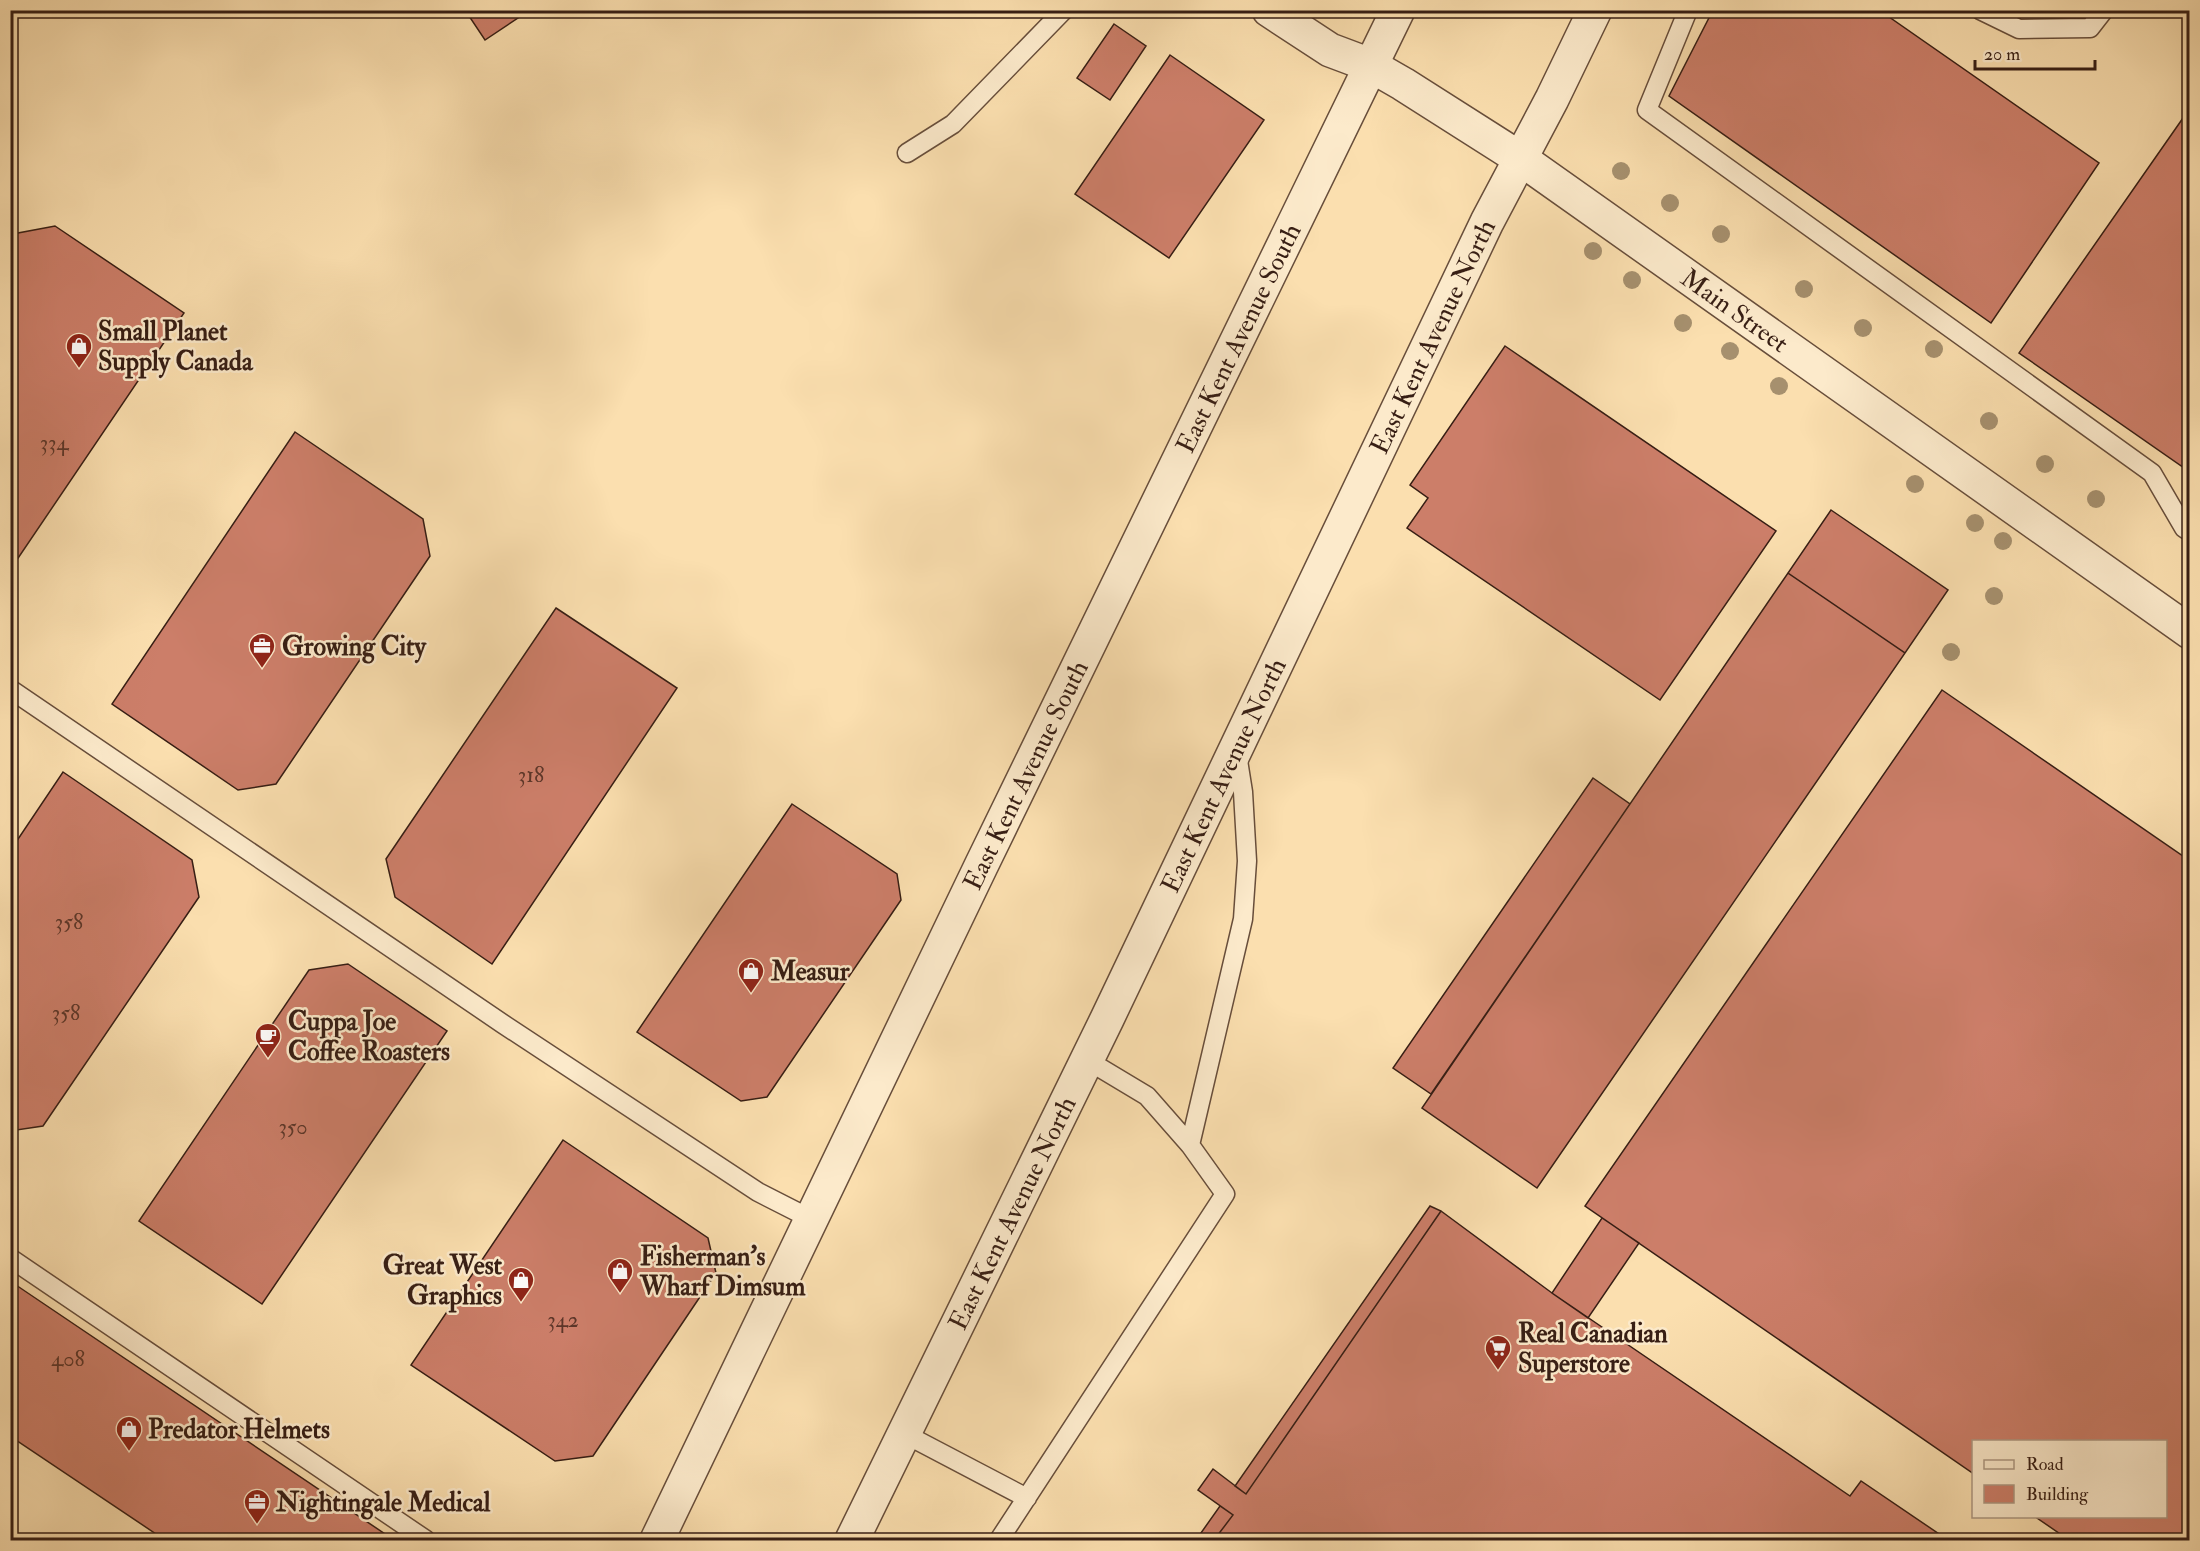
<svg xmlns="http://www.w3.org/2000/svg" width="2200" height="1551" viewBox="0 0 2200 1551" font-family="'IM FELL Double Pica',serif">
  <style>
    .building { fill: #cc7e69; stroke: #371e14; stroke-width: 1.5 }
    .lines { fill: none; stroke-linecap: round; stroke-linejoin: round }
    .service-casing { stroke: #684e3b; stroke-width: 21 }
    .minor-casing { stroke: #684e3b; stroke-width: 36 }
    .tertiary-casing { stroke: #684e3b; stroke-width: 36 }
    .service { stroke: #fceacb; stroke-width: 18 }
    .minor { stroke: #fceacb; stroke-width: 33 }
    .tertiary { stroke: #fceacb; stroke-width: 33 }
    .tree { fill: #a6906e }
    .labels { text-anchor: middle; stroke-width: 5; stroke-linejoin: round; paint-order: stroke }
    .number-label { font-size: 22px; fill: #5c3629 }
    .street-label { font-size: 26px; fill: #371e14; stroke: #fceacb }
    .poi-label { font-size: 26px; font-weight: bold; fill: #371e14; stroke: #fceacb; text-anchor: start }
  </style>
  <rect width="100%" height="100%" fill="#fbdfaf"/>
  <filter id="stains"><feTurbulence type="fractalNoise" baseFrequency=".00333" numOctaves="4"/><feColorMatrix values="0 0 0 0 .2 0 0 0 0 .09 0 0 0 0 .02 0 0 0 .5 -.17"/></filter>
  <radialGradient id="worn" r=".72"><stop offset=".6" stop-color="#630" stop-opacity="0"/><stop offset="1" stop-color="#630" stop-opacity=".3"/></radialGradient>
  <path class="building" d="M465,10H530L485,40Z
    M1713,10H1879L2099,163L1991,323L1669,96Z
    M1114,24L1146,46L1110,100L1077,78Z
    M1170,55L1264,120L1169,258L1075,194Z
    M2190,108V472L2019,353Z
    M55,226L184,313L10,570V244L18,233Z
    M1505,346L1776,531L1660,700L1407,528L1428,498L1410,485Z
    M295,432L423,519L430,556L276,784L238,790L112,704Z
    M1831,510L1948,590L1905,653L1788,573Z
    M1788,573L1905,653L1537,1188L1422,1108Z
    M556,608L677,688L492,964L395,897L386,859Z
    M1942,690L2190,861V1535L2185,1540H2069L2034,1516H2166V1442H1974V1474L1585,1206Z
    M63,772L192,860L199,897L43,1126L10,1131V851Z
    M1593,778L1630,804L1431,1094L1393,1068Z
    M792,804L897,874L901,900L767,1097L741,1101L637,1032Z
    M348,964L447,1031L262,1304L139,1221L309,970Z
    M563,1140L708,1238L716,1273L593,1456L555,1461L411,1365Z
    M1430,1206L1441,1211L1246,1494L1235,1486Z
    M1441,1211L1552,1293L1850,1496L1861,1481L1948,1540H1214L1233,1515L1198,1490L1213,1469L1246,1494Z
    M1602,1218L1639,1243L1588,1318L1552,1293Z
    M10,1281L394,1540H165L10,1436Z
    M1220,1506L1233,1515L1214,1540H1196Z"/>
  <g class="lines">
    <g class="service-casing">
      <path id="service" d="M1688,10L1647,110L2152,473L2184,528L2190,532
        M1980,10L2019,29L2090,28L2104,10
        M907,153L953,124L1064,10
        M10,689L503,1024L758,1192L811,1219
        M1190,1145L1243,919L1247,861L1243,792L1237,754
        M10,1258L426,1540
        M903,1433L1027,1498
        M999,1540L1225,1194L1190,1145L1147,1096L1087,1060"/>
    </g>
    <g class="minor-casing">
      <g id="minor">
        <path d="M1269,10L1330,50L1370,65L1403,84L1521,159"/>
        <path id="s1" d="M657,1540L981,866L1398,10"/>
      </g>
    </g>
    <g class="tertiary-casing">
      <g id="tertiary">
        <path id="s2" d="M1521,159L2190,632"/>
        <path id="s3" d="M852,1540L1107,1019L1487,222L1552,99L1595,10"/>
      </g>
    </g>
    <use href="#service" class="service"/>
    <use href="#minor" class="minor"/>
    <use href="#tertiary" class="tertiary"/>
  </g>
  <g class="tree">
    <circle cx="1621" cy="171" r="9"/>
    <circle cx="1670" cy="203" r="9"/>
    <circle cx="1721" cy="234" r="9"/>
    <circle cx="1593" cy="251" r="9"/>
    <circle cx="1632" cy="280" r="9"/>
    <circle cx="1804" cy="289" r="9"/>
    <circle cx="1683" cy="323" r="9"/>
    <circle cx="1863" cy="328" r="9"/>
    <circle cx="1934" cy="349" r="9"/>
    <circle cx="1730" cy="351" r="9"/>
    <circle cx="1779" cy="386" r="9"/>
    <circle cx="1989" cy="421" r="9"/>
    <circle cx="2045" cy="464" r="9"/>
    <circle cx="1915" cy="484" r="9"/>
    <circle cx="2096" cy="499" r="9"/>
    <circle cx="1975" cy="523" r="9"/>
    <circle cx="2003" cy="541" r="9"/>
    <circle cx="1994" cy="596" r="9"/>
    <circle cx="1951" cy="652" r="9"/>
  </g>
  <defs>
    <g id="shop-pin" transform="scale(1.35)"><path d="M0 17L-7.5 6A9.5 9.5 0 1 1 7.5 6Z" fill="#8f2418" stroke="#fceacb"/><path d="M-5-2.5h2.3a2.7 3.5 0 0 1 5.4 0H5L5.5 6h-11ZM-1.5-2.5h3a1.5 2.3 0 0 0-3 0Z" fill="#fff"/></g>
    <g id="office-pin" transform="scale(1.35)"><path d="M0 17L-7.5 6A9.5 9.5 0 1 1 7.5 6Z" fill="#8f2418" stroke="#fceacb"/><path d="M-6-3h4V-5.5h4V-3h4V5H-6ZM-1-4.5V-3h2v-1.5ZM-6 0V1H6V0Z" fill="#fff"/></g>
    <g id="cafe-pin" transform="scale(1.35)"><path d="M0 17L-7.5 6A9.5 9.5 0 1 1 7.5 6Z" fill="#8f2418" stroke="#fceacb"/><path d="M-5.5-4.5H6V0H3Q3 3.5 0 3.5H-2.5Q-5.5 3.5-5.5 0ZM3-3.2v2h1.7v-2ZM-6 4.5H4V6H-6Z" fill="#fff"/></g>
    <g id="supermarket-pin" transform="scale(1.35)"><path d="M0 17L-7.5 6A9.5 9.5 0 1 1 7.5 6Z" fill="#8f2418" stroke="#fceacb"/><path d="M-6-5.5h2.5l.6 2H6L4.5 2H-2.5L-4.4-4H-6ZM-1.5 3.2a1.3 1.3 0 1 0 .1 0ZM3 3.2a1.3 1.3 0 1 0 .1 0Z" fill="#fff"/></g>
  </defs>
  <g fill-rule="evenodd">
    <use href="#shop-pin" x="79" y="346"/>
    <use href="#office-pin" x="262" y="646"/>
    <use href="#shop-pin" x="751" y="971"/>
    <use href="#cafe-pin" x="268" y="1036"/>
    <use href="#shop-pin" x="620" y="1271"/>
    <use href="#shop-pin" x="521" y="1280"/>
    <use href="#supermarket-pin" x="1498" y="1348"/>
    <use href="#shop-pin" x="129" y="1429"/>
    <use href="#office-pin" x="257" y="1502"/>
  </g>
  <g class="labels">
    <g class="number-label">
      <text x="54" y="450">334</text>
      <text x="531" y="782">318</text>
      <text x="69" y="929">358</text>
      <text x="66" y="1020">358</text>
      <text x="293" y="1134">350</text>
      <text x="563" y="1327">342</text>
      <text x="68" y="1366">408</text>
    </g>
    <g class="street-label">
      <text dy="9" stroke="none"><textPath href="#s2" startOffset="262">Main Street</textPath></text>
      <text dy="9" stroke="none"><textPath href="#s1" startOffset="1335">East Kent Avenue South</textPath></text>
      <text dy="9" stroke="none"><textPath href="#s3" startOffset="1336">East Kent Avenue North</textPath></text>
      <text dy="9" stroke="none"><textPath href="#s1" startOffset="849">East Kent Avenue South</textPath></text>
      <text dy="9" stroke="none"><textPath href="#s3" startOffset="850">East Kent Avenue North</textPath></text>
      <text dy="9" stroke="none"><textPath href="#s3" startOffset="364">East Kent Avenue North</textPath></text>
    </g>
    <g class="poi-label">
      <text x="98" y="340">Small Planet<tspan x="98" dy="30">Supply Canada</tspan></text>
      <text x="282" y="655">Growing City</text>
      <text x="771" y="980">Measur</text>
      <text x="288" y="1030">Cuppa Joe<tspan x="288" dy="30">Coffee Roasters</tspan></text>
      <text x="640" y="1265">Fisherman's<tspan x="640" dy="30">Wharf Dimsum</tspan></text>
      <text x="502" y="1274" text-anchor="end">Great West<tspan x="502" dy="30">Graphics</tspan></text>
      <text x="1518" y="1342">Real Canadian<tspan x="1518" dy="30">Superstore</tspan></text>
      <text x="148" y="1438">Predator Helmets</text>
      <text x="276" y="1511">Nightingale Medical</text>
    </g>
  </g>
  <rect width="2200" height="1551" fill="none" stroke="#fbdfaf" stroke-width="36"/>
  <rect x="12" y="12" width="2176" height="1527" fill="none" stroke="#371e14" stroke-width="3"/>
  <rect x="18" y="18" width="2164" height="1515" fill="none" stroke="#371e14" stroke-width="1.5"/>
  <rect x="1972" y="1440" width="195" height="78" fill="#fceacb" stroke="#ad9882" stroke-width="1.5"/>
  <rect x="1984" y="1460" width="30" height="9" fill="#fceacb" stroke="#ad9882" stroke-width="1.5"/>
  <text x="2026" y="1470" font-size="18" fill="#371e14">Road</text>
  <rect x="1984" y="1485" width="30" height="18" fill="#cc7e69" stroke="#ad9882" stroke-width="1.5"/>
  <text x="2026" y="1500" font-size="18" fill="#371e14">Building</text>
  <path d="M1975 60v9h120v-9" fill="none" stroke="#371e14" stroke-width="3"/>
  <text x="1984" y="60" font-size="18" fill="#371e14" stroke="#fceacb" stroke-width="4.5" paint-order="stroke">20 m</text>
  <rect width="100%" height="100%" filter="url(#stains)"/>
  <rect width="100%" height="100%" fill="url(#worn)"/>
</svg>
